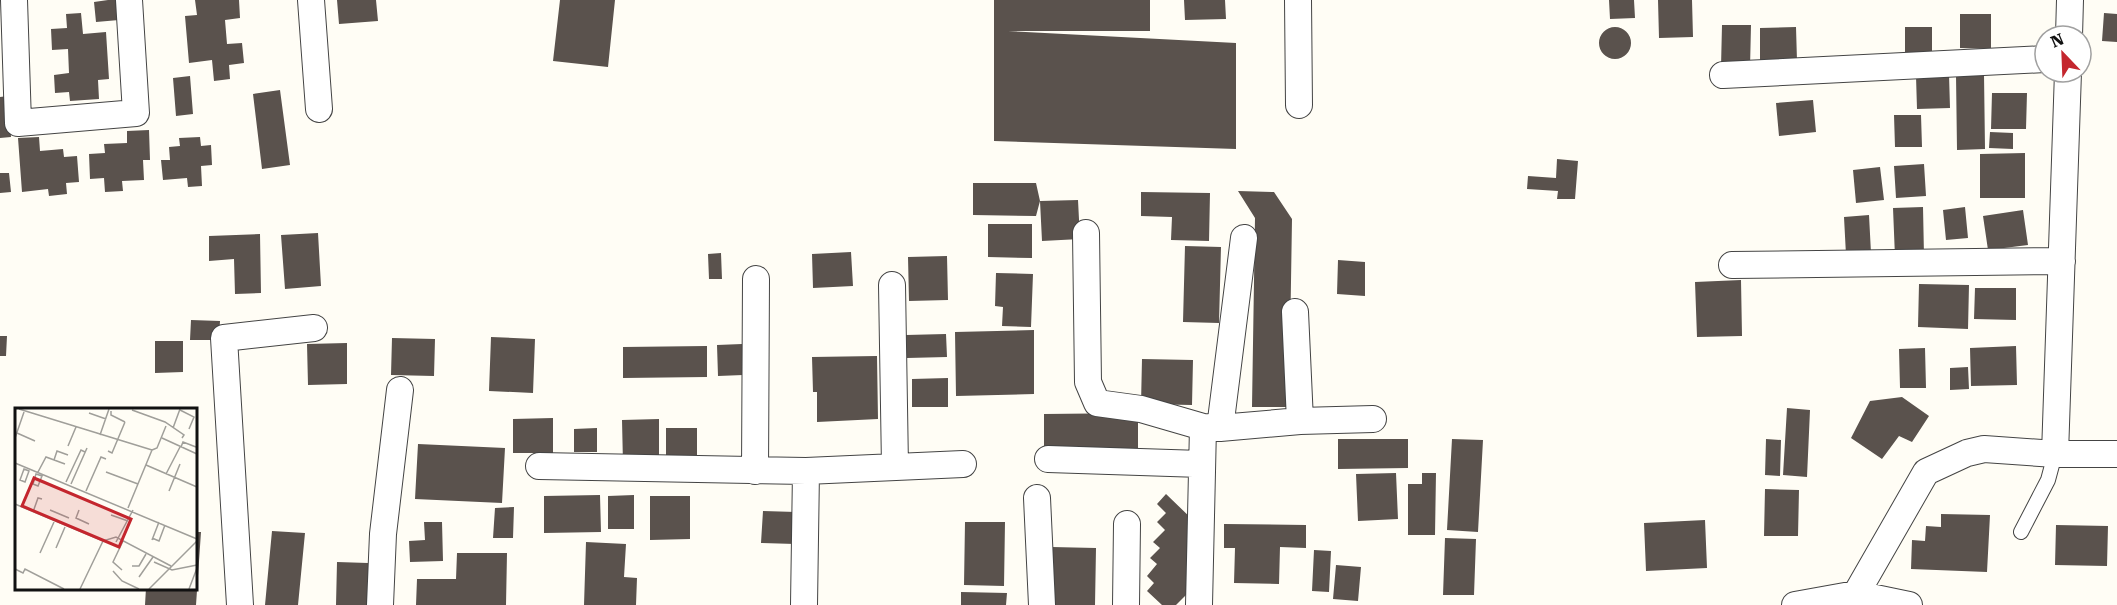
<svg xmlns="http://www.w3.org/2000/svg" width="2117" height="605" viewBox="0 0 2117 605" font-family="'Roboto Serif',serif">
  <style>
    .building { fill: #5a524d }
    .lines { fill: none; stroke-linecap: round; stroke-linejoin: round }
    .lane-casing { stroke: #444; stroke-width: 16 }
    .street-casing { stroke: #444; stroke-width: 28 }
    .lane { stroke: #fff; stroke-width: 14 }
    .street { stroke: #fff; stroke-width: 26 }
    .inset-road { fill: none; stroke: #a09f9a; stroke-width: 1.5 }
    .view { fill: #c4262e; fill-opacity: 0.15; stroke: #c4262e; stroke-width: 3 }
    .inset-edge { fill: none; stroke: #111; stroke-width: 3 }
  </style>
  <rect width="100%" height="100%" fill="#fffdf5"/>
  <path class="building" d="M108,0H117L119,20L96,22L94,2Z
    M195,0H239L240,18L225,20L227,44L242,43L244,63L229,65L230,79L214,81L212,60L189,63L185,16L197,15Z
    M337,0H376L378,21L339,24Z
    M560,0H615L608,67L553,61Z
    M994,0H1150V31H1008L1236,43V149L994,141Z
    M1184,0H1225L1226,19L1185,20Z
    M1609,0H1634L1635,18L1610,19Z
    M1658,0H1692L1693,37L1659,38Z
    M81,13L83,34L106,32L109,79L98,80L99,99L70,101L69,92L55,93L54,75L69,73L68,49L52,50L51,29L67,28L66,14Z
    M2104,13L2117,14V42L2102,41Z
    M1960,14H1991V49L1960,48Z
    M1722,25H1751L1750,68L1721,67Z
    M1599 43a16 16 0 1 1 32 0a16 16 0 1 1-32 0Z
    M1796,27L1797,61L1760,62V28Z
    M1905,27H1932V56H1905Z
    M1949,74L1950,108L1917,109L1916,76Z
    M1984,74L1985,149L1957,150L1956,75Z
    M190,76L193,114L176,116L173,78Z
    M280,90L290,165L262,169L253,94Z
    M1992,93H2027L2026,129H1991Z
    M8,96L11,137L0,138V97Z
    M1813,100L1816,132L1779,136L1776,103Z
    M1894,115H1921L1922,147H1895Z
    M149,130L150,160H143L144,180L122,181L123,191L105,192L104,178L90,179L89,154L105,153L104,144L127,143V131Z
    M1990,132L2013,133V149L1989,148Z
    M39,137L40,151L63,149L64,157L77,156L79,182L66,183L67,194L49,196L48,189L22,192L18,138Z
    M200,137L201,146L211,145L212,165L201,166L202,186L188,187L187,178L163,180L161,160H170L169,147L180,146L179,138Z
    M2025,153V198H1980V154Z
    M1557,159L1578,161L1575,199H1557L1558,191L1527,189L1528,176L1556,178Z
    M1924,164L1926,196L1896,198L1894,166Z
    M1880,167L1884,200L1856,203L1853,170Z
    M0,173H9L11,192L0,193Z
    M973,183H1036L1040,201L1078,200L1080,239L1042,241L1040,201L1036,216L973,215Z
    M1238,191L1274,192L1292,219L1289,407H1252L1255,218Z
    M1141,192L1210,193L1209,241L1171,240L1172,217L1141,216Z
    M1923,207L1924,256L1895,257L1893,208Z
    M1965,207L1968,238L1946,240L1943,210Z
    M2023,210L2028,245L1988,250L1983,216Z
    M1869,215L1871,253L1846,255L1844,217Z
    M988,224H1032V258L988,257Z
    M318,233L321,286L285,289L281,235Z
    M260,234L261,293L235,294L234,259L209,261V236Z
    M1185,246L1221,247L1219,323L1183,322Z
    M851,252L853,286L813,288L812,254Z
    M721,253L722,279H709L708,254Z
    M947,256L948,300L909,301L908,257Z
    M1338,260L1365,262V296L1337,294Z
    M996,273L1033,274L1031,327L1002,326L1003,307L995,306Z
    M1741,280L1742,336L1697,337L1695,282Z
    M1919,284L1969,285L1968,329L1918,327Z
    M1975,288H2016V320L1974,319Z
    M191,320L220,321L219,340H190Z
    M1034,330V394L956,396L955,332Z
    M946,334L947,357L907,358L906,335Z
    M0,336H7L6,356H0Z
    M491,337L535,339L533,393L489,391Z
    M392,338L435,339L434,376L391,375Z
    M155,341H183V372L155,373Z
    M347,343V384L308,385L307,344Z
    M742,344L743,375L718,376L717,345Z
    M707,346V377L623,378V347Z
    M2016,346L2017,385L1971,386L1970,348Z
    M1925,348L1926,388H1900L1899,349Z
    M877,356L878,419L817,422V392H813L812,357Z
    M1142,359L1193,360L1192,405L1141,404Z
    M1968,367L1969,389L1950,390V368Z
    M948,378V407H912V379Z
    M1902,397L1929,416L1912,442L1899,436L1882,459L1851,438L1870,401Z
    M1787,408L1810,410L1807,477L1783,475Z
    M1138,413V456H1044V414Z
    M553,418V453H513V419Z
    M659,419V464H623L622,420Z
    M597,428V452H574V429Z
    M666,428H697V464H666Z
    M1338,439H1408V468L1338,469Z
    M1452,439L1483,440L1478,532L1447,530Z
    M1766,439L1781,440L1780,476L1765,475Z
    M418,444L505,448L502,503L415,499Z
    M1396,473L1398,519L1358,521L1356,474Z
    M1422,473H1436L1435,535H1408V484H1422Z
    M1765,489L1799,490L1798,536H1764Z
    M1166,494L1194,521V587L1176,605H1162L1147,591L1154,583L1147,576L1157,564L1150,558L1160,548L1153,542L1165,530L1157,522L1166,513L1157,504Z
    M600,495L601,532L544,533V496Z
    M634,495V529H608V496Z
    M650,496H690V539L650,540Z
    M514,507L513,538H493L495,508Z
    M763,511L796,512L795,544L761,543Z
    M1941,514L1990,515L1987,572L1911,569L1912,540L1925,541L1926,526L1941,527Z
    M1705,520L1707,568L1646,571L1644,523Z
    M424,522H442L443,561L410,562L409,541L425,540Z
    M965,522H1005L1004,586L964,585Z
    M1224,524L1306,525V548L1280,547L1279,584L1234,583L1235,548H1224Z
    M2056,525L2108,526L2107,566L2055,565Z
    M272,531L305,533L298,605H265Z
    M195,532H201L196,605H145L146,588H195Z
    M1445,538L1476,539L1474,595H1443Z
    M586,542L626,544L624,577L637,578L636,605H584Z
    M1052,547L1096,548L1095,605H1050Z
    M1314,550L1331,551L1329,592L1312,591Z
    M457,553H507L506,605H416L417,579H456Z
    M337,562L368,563V605H336Z
    M1336,565L1361,567L1358,601L1333,599Z
    M961,592L1007,593L1006,605H961Z"/>
  <g class="lines">
    <g class="lane-casing">
      <path id="lane" d="M2021,532L2048,480L2055,454"/>
    </g>
    <g class="street-casing">
      <path id="street" d="M14,0L18,123L136,113L129,0
        M311,0L319,109
        M1298,0L1299,105
        M2069,36L2070,0
        M1723,75L2045,59
        M1086,233L1088,382L1097,403L1141,409L1203,427L1220,428L1300,421L1373,419
        M1732,265L2062,261
        M892,285L895,467
        M1295,312L1300,421
        M1220,428L1244,238
        M2055,454L2068,72
        M1048,459L1201,464
        M539,466L806,471L963,464
        M755,471L756,279
        M1037,498L1042,605
        M1856,594L1909,605
        M240,605L224,338L314,328
        M380,605L383,534L400,390
        M804,605L806,471
        M1126,605L1127,524
        M1199,605L1203,427
        M1795,605L1856,594L1926,472L1967,453L1984,449L2055,454H2117"/>
    </g>
    <use href="#lane" class="lane"/>
    <use href="#street" class="street"/>
  </g>
  <g transform="translate(15 408)">
    <rect width="182" height="182" fill="#fffdf5"/>
    <path class="inset-road" d="M4,1L137,42M117,2L150,14L169,27L167,30M165,2L179,9L174,21M96,3V7L110,14M74,5L91,11M158,20L165,1M2,25L20,33M85,27L94,1M0,30L9,4M147,30L182,46M53,38L61,19M166,39L168,34L181,39M137,42L142,40L151,18M93,43L97,45L110,14M39,52L42,43L53,47M0,55L182,131M131,57L182,79M9,61L14,63L10,74L5,72ZM23,64L31,49L50,56M91,64L123,76M21,66L27,68L23,78L18,76ZM151,66L165,39M51,74L66,42L70,44M56,76L72,40M71,83L86,49L91,51M154,83L165,56M0,96L88,133L101,129L156,158M113,100L137,42M35,102L54,110M64,102L61,110L74,116M18,104L23,90L27,91M96,107L113,113M137,130L144,133L150,117M137,132L144,114M101,134L118,102M41,140L50,119M25,145L39,114M139,154L157,162L182,157M117,158H124L131,146M0,161L8,165L10,161L49,181M107,162L98,154L108,133M98,163L107,173L124,181M124,169L138,149M65,181L88,133M134,181L182,133M174,181L182,160"/>
    <path class="view" d="M19,70L116,111L104,139L7,98Z"/>
    <rect width="182" height="182" class="inset-edge"/>
  </g>
  <g transform="translate(2063 54) rotate(337)"><circle r="28" fill="#ffffff" stroke="#a0a0a0" stroke-width="1.5"/>
  <path d="M0-4.5L10 22L0 15L-10 22Z" fill="#c4262e"/>
  <text y="-9" font-size="16" font-weight="bold" text-anchor="middle" fill="#111111">N</text>
  </g>
</svg>
